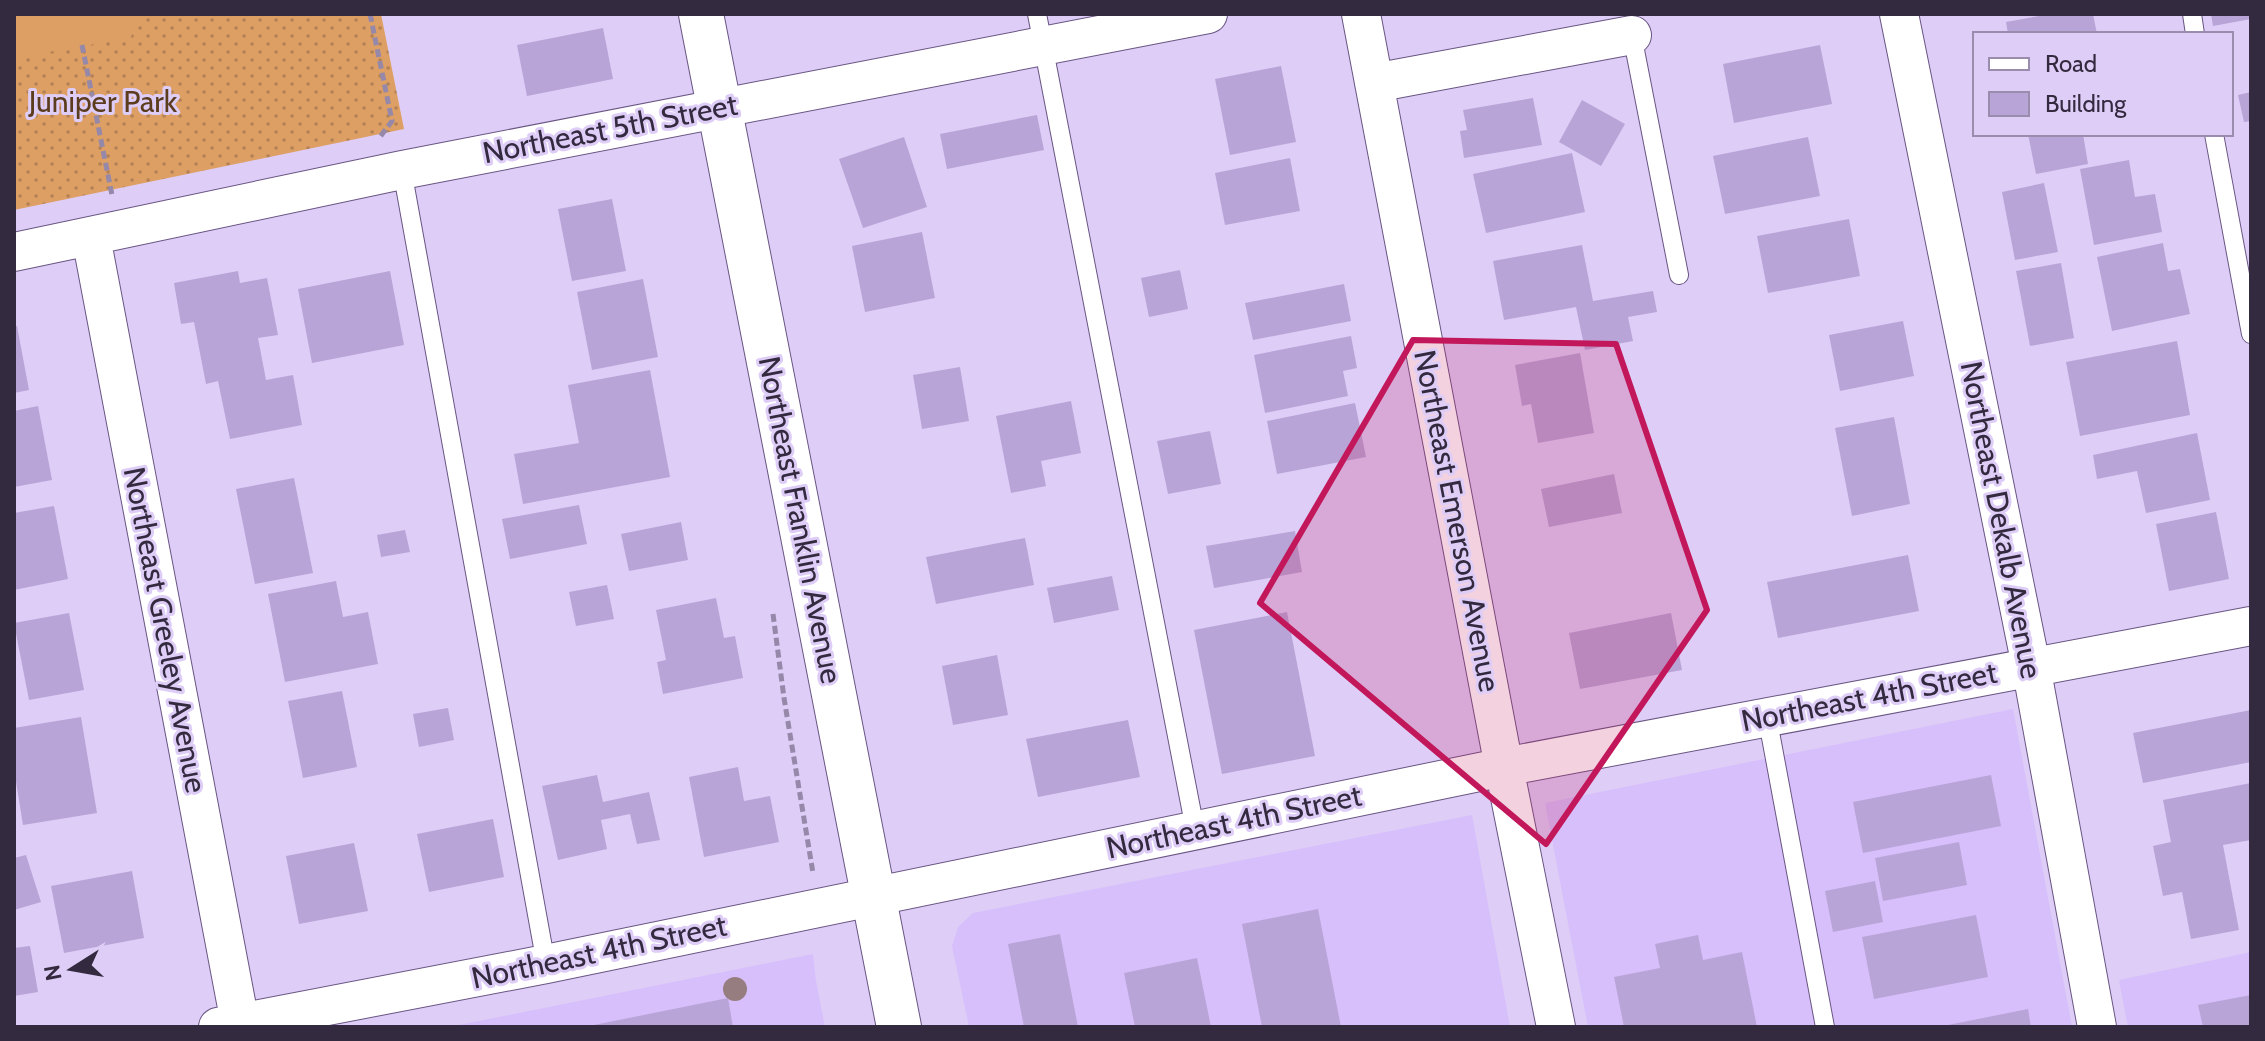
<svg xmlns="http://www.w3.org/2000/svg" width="2265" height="1041" viewBox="0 0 2265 1041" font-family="Cabin,sans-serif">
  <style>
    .built { fill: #d7bffb }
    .grass { fill: url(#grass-dots) }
    .pitch { fill: #dd9f64 }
    .building { fill: #b9a4d7 }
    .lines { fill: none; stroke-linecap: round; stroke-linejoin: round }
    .lane-casing { stroke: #695583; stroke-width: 20 }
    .street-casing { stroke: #695583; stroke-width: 40 }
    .secondary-casing { stroke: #695583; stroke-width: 46 }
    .path { stroke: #9588a9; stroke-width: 5; stroke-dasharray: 8 4; stroke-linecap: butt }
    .lane { stroke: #fff; stroke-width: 18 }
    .street { stroke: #fff; stroke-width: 38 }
    .secondary { stroke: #fff; stroke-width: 44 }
    .tree { fill: #967d7f }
    .marked { fill: #c2185b; fill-opacity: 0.2; stroke: #c2185b; stroke-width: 6; stroke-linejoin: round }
    .labels { text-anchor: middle; stroke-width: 6; stroke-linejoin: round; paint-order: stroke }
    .park-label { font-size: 30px; fill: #5b3c1d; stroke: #decdf7 }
    .street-label { font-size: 30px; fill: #332a3f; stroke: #decdf7 }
  </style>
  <defs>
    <pattern id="grass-dots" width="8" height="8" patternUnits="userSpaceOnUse" patternTransform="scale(2)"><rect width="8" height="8" fill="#dd9f64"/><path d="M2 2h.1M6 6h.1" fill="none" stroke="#b48254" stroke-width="1.8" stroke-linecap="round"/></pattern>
  </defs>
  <rect width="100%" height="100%" fill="#decdf7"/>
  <path class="built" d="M2013,709L2072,1027H1588L1545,803Z
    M1472,815L1510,1027H969L952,946L958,927L973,913Z
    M2251,952V1027H2128L2119,980Z
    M813,954L816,981L825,1027H449Z"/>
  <path class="grass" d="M14,14H381L404,129L14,210Z"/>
  <path class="pitch" d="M14,14H145L130,38L14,58Z"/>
  <path class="building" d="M2050,14H2093L2097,34H2008L2006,22Z
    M2211,14H2251V19L2213,26Z
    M603,28L613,79L527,96L517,45Z
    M1820,45L1832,104L1734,123L1723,64Z
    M1281,66L1296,142L1230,155L1215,79Z
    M2251,92V121L2244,122L2238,95Z
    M1533,98L1542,145L1464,158L1460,131L1467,130L1463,110Z
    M1582,100L1625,124L1601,166L1559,142Z
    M1037,115L1044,150L947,169L940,134Z
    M2028,134H2083L2088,164L2036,174Z
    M904,137L927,207L863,228L839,159Z
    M1808,137L1820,196L1725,214L1713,156Z
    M1572,153L1585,212L1486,233L1473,174Z
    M1290,158L1300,211L1225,225L1215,173Z
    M2129,160L2135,197L2155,194L2162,232L2094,245L2080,169Z
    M2044,183L2058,252L2015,260L2002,192Z
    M612,199L626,271L572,281L558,209Z
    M1849,219L1860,276L1768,293L1757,236Z
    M922,232L935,298L865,312L852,246Z
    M2163,243L2168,271L2180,269L2190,314L2112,331L2097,257Z
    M1582,245L1593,301L1653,291L1657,312L1628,317L1633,341L1585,350L1576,307L1504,320L1493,261Z
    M2061,263L2074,338L2030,346L2016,271Z
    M1180,270L1188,309L1149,317L1141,278Z
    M238,271L240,283L267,278L278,335L258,338L266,380L293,375L302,425L230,439L218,381L206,384L194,322L181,324L174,283Z
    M390,271L404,345L312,363L298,289Z
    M643,279L658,357L592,370L577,292Z
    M1344,284L1351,321L1253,340L1245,303Z
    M1903,321L1914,376L1840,391L1829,335Z
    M14,326H17L29,390L14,393Z
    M1351,336L1357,368L1343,371L1348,396L1265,413L1254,355Z
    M2177,341L2190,415L2080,436L2066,362Z
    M1580,353L1594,433L1538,443L1531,404L1522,406L1515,365Z
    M960,367L969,421L922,429L913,375Z
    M650,370L670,477L523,504L514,454L579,443L568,385Z
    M1071,401L1081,453L1041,461L1046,486L1011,493L996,416Z
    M1355,403L1366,457L1277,474L1267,421Z
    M38,406L52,480L14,487V411Z
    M1894,417L1910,504L1852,516L1835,428Z
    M1210,431L1221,484L1168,494L1157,441Z
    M2197,433L2210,500L2146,513L2137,471L2097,479L2093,455Z
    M1614,474L1622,513L1549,527L1541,489Z
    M294,478L313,573L255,584L236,489Z
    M579,505L587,544L510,559L502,519Z
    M54,506L68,579L14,590V513Z
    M2216,512L2229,579L2169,591L2156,524Z
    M681,522L688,560L629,571L621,534Z
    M405,530L410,552L381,557L377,535Z
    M1295,531L1302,572L1214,588L1206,546Z
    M1025,538L1034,585L936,604L926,557Z
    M1908,555L1919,611L1778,638L1767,582Z
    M1112,576L1119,610L1054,623L1047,588Z
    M336,581L343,617L368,612L378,664L285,682L268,594Z
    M607,585L614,619L576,626L569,592Z
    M716,598L724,638L735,636L743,678L663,694L657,662L666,660L656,610Z
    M1287,612L1315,756L1222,774L1194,630Z
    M69,613L84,690L29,700L14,623Z
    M1671,613L1682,670L1580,689L1569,633Z
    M997,655L1008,715L953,725L942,666Z
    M342,691L357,767L303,778L288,701Z
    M448,708L454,740L419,747L413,714Z
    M2251,710V762L2143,783L2133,733Z
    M81,717L97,813L23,825L14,769V728Z
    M1128,720L1140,777L1038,797L1026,739Z
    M738,767L744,801L770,796L779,842L704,857L689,777Z
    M597,775L603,802L649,792L660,840L637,844L630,814L601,820L607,849L558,860L542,786Z
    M1991,775L2001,826L1863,853L1853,802Z
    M2251,783V840L2223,845L2239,930L2191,939L2182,892L2163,896L2153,846L2171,842L2163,800Z
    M493,819L504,877L429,892L417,834Z
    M1959,842L1967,885L1883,901L1875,858Z
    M354,843L368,911L299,924L286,856Z
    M26,855L41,902L14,910V858Z
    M132,871L144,938L64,953L51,886Z
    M1875,881L1883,922L1833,932L1825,891Z
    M1318,909L1341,1027H1262L1242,924Z
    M1976,915L1988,977L1874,999L1862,937Z
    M1060,934L1078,1027H1024L1008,944Z
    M1698,935L1703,960L1742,952L1757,1027H1624L1614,977L1660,968L1655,944Z
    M30,946L38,992L14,996V948Z
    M1197,958L1211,1027H1135L1124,973Z
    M2251,995V1027H2203L2198,1005Z
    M728,998L733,1027H589V1026Z
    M2028,1009L2031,1027H1943V1026Z"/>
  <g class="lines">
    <g class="lane-casing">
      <path id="lane" d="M1037,14L1195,829
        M2192,14L2195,34
        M1632,35L1679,275
        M2214,134L2251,334
        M402,170L546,964
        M1767,716L1825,1027"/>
    </g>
    <g class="street-casing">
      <path id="street" d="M1361,14L1504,767L1556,1027
        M1899,14L2031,666L2097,1027
        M1374,83L1632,35
        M91,237L240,1023
        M14,252L402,170L1208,14
        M218,1027L546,964L1504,767L2251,626"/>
    </g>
    <g class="secondary-casing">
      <path id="secondary" d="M701,14L899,1027"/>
    </g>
    <path class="path" d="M370,14L392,121L380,137
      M82,45L112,195
      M773,614L784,698L813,873"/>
    <use href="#lane" class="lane"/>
    <use href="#street" class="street"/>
    <use href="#secondary" class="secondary"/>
  </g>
  <circle class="tree" cx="735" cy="989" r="12"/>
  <path class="marked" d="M1413,340L1616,344L1707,610L1546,844L1260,603Z"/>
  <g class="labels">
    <g class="park-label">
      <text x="103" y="112">Juniper Park</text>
    </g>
    <g class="street-label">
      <text transform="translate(610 129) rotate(-11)" y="10">Northeast 5th Street</text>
      <text transform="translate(800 520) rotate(79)" y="10">Northeast Franklin Avenue</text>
      <text transform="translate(2001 520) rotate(79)" y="10">Northeast Dekalb Avenue</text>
      <text transform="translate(1457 521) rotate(79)" y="10">Northeast Emerson Avenue</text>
      <text transform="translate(165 630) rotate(79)" y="10">Northeast Greeley Avenue</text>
      <text transform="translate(1869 697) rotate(-11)" y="10">Northeast 4th Street</text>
      <text transform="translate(1234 822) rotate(-12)" y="10">Northeast 4th Street</text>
      <text transform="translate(599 952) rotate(-12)" y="10">Northeast 4th Street</text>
    </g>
  </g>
  <rect width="2265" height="1041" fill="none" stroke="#332a3f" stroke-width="32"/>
  <rect x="1973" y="32" width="260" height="104" fill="#decdf7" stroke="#9a8cad" stroke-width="2"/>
  <rect x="1989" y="58" width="40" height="12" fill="#ffffff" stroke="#9a8cad" stroke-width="2"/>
  <text x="2045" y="72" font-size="24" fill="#332a3f">Road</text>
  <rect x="1989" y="92" width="40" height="24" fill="#b9a4d7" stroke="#9a8cad" stroke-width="2"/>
  <text x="2045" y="112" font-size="24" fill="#332a3f">Building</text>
  <g transform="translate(72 969) rotate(259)" stroke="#decdf7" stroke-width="6" paint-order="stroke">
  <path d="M0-6L14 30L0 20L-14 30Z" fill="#332a3f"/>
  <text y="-12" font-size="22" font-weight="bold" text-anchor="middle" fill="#332a3f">N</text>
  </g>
</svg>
